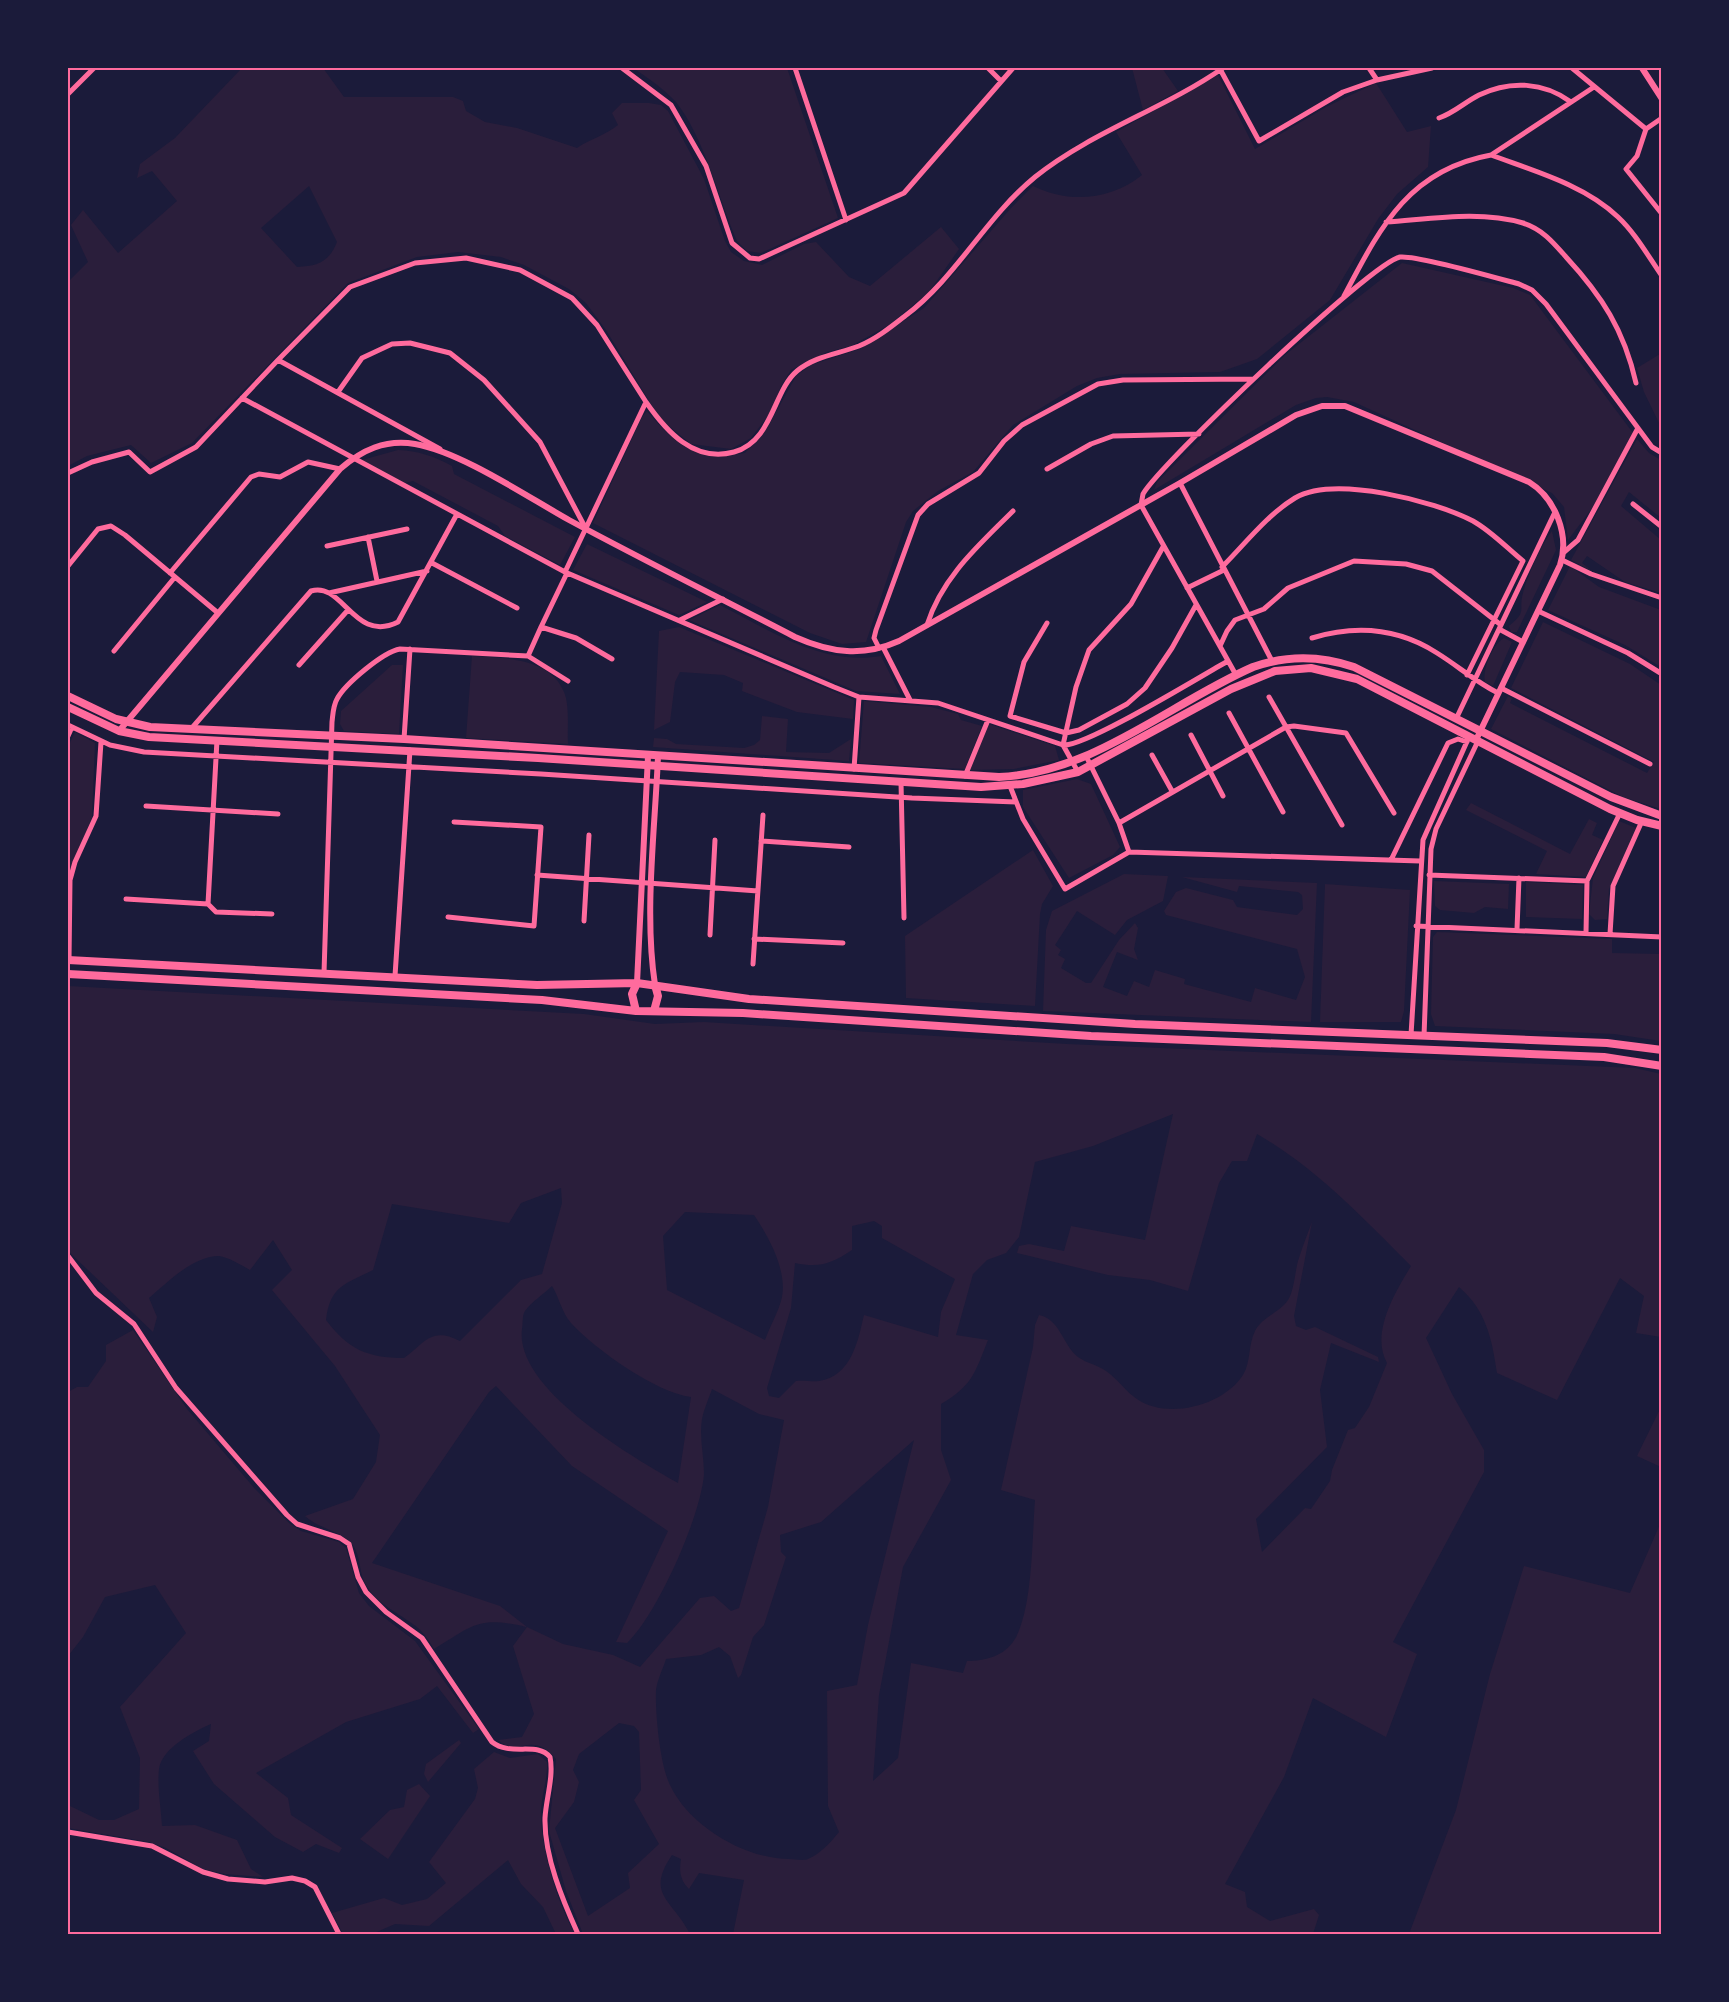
<svg xmlns="http://www.w3.org/2000/svg" width="1729" height="2002" viewBox="0 0 1729 2002" font-family="'Varela Round',sans-serif">
  <style>
    .green { fill: #2a1e3b; fill-rule: evenodd }
    .lines { fill: none; stroke-linecap: round; stroke-linejoin: round }
    .minor { stroke: #ff6b9d; stroke-width: 5 }
    .tertiary { stroke: #ff6b9d; stroke-width: 6 }
    .secondary { stroke: #ff6b9d; stroke-width: 8 }
    .trunk { stroke: #ff6b9d; stroke-width: 8 }
    .neatline { fill: none; stroke: #ff6b9d; stroke-width: 2 }
  </style>
  <rect width="100%" height="100%" fill="#1b1b3a"/>
  <path class="green" d="M242,68H323L344,97H453L463,101L466,111L485,122L517,128L577,148C590,139 606,135 618,125L612,113L622,103H649L661,105L668,111L704,179L725,241L731,252L744,261L762,265L804,244L816,242L849,277L870,286L941,227L959,249L929,292L889,325L851,346L827,352L791,370L781,386L771,412L751,438L731,449L691,444L660,419L606,330L586,303L569,289L524,265L501,257L458,252L417,257L348,283L192,443L151,463L131,445L87,456L68,466V282L88,262L71,225L83,210L118,253L177,201L152,171L137,178L140,164L175,138ZM309,186L337,242C329,262 318,266 297,267L261,228Z
    M633,68H787L838,218L761,253L747,251L737,241C719,200 704,137 676,102C663,88 648,78 633,68Z
    M1132,68H1162L1178,91L1143,110Z
    M1218,75L1255,149L1326,107L1376,83L1407,132L1431,126L1428,167L1397,194L1378,219L1330,300L1257,359L1220,372L1120,374L1097,378L1077,386L1013,425L973,472L938,491L913,511L906,522L866,642L842,644L810,633L593,523L642,417L647,411C677,447 697,461 745,453L766,430L796,376L811,365L860,349L924,308L1011,208L1033,186C1069,204 1111,200 1142,175L1116,132Z
    M1402,263L1513,288L1530,295L1633,433L1593,507L1568,540L1564,507L1552,493L1354,402L1327,397L1316,398L1296,405L1154,490L1157,482L1285,355Z
    M1660,354L1662,355L1661,427L1644,392L1637,368Z
    M1637,439L1649,453L1661,460V518L1629,492L1621,506L1661,540V593L1625,582L1587,556L1582,563L1593,572L1571,560Z
    M398,450C418,451 434,456 452,466L454,474L575,537L560,565L505,536L498,526L413,481L405,483L362,460Z
    M1552,531L1556,550L1517,632H1511L1509,626C1528,611 1518,611 1523,593C1527,577 1542,543 1552,531Z
    M587,544L707,602L679,615L573,570Z
    M1570,566L1599,587L1661,610V667L1625,645L1548,610Z
    M720,605C771,631 821,666 881,656L900,694L856,691L689,620Z
    M1543,622L1630,664L1661,685V809L1623,797L1491,729L1508,696L1512,698L1510,703L1647,773L1654,762L1511,688Z
    M679,627L854,700L853,719L797,712L742,691L743,683L724,675L680,672L675,682L670,722L654,730L659,631Z
    M1504,638L1512,642L1493,686L1485,682C1482,670 1493,644 1504,638Z
    M472,656C502,658 550,657 564,692C570,707 567,728 568,744L466,738Z
    M392,665H403L399,734L344,731L340,724L341,711Z
    M864,701L931,707L958,714L961,720L982,726L965,769L859,763Z
    M762,716L788,719L786,752L829,753L851,739L849,761L653,747L654,738L667,739L676,744L744,748L754,745L760,740Z
    M989,724L1055,746L1059,760L1014,769L970,770Z
    M75,732L95,743L92,818L68,875V747Z
    M1077,779L1091,784L1120,847L1113,855L1069,878L1023,807V790Z
    M1471,803L1570,854L1589,819L1597,823L1592,835L1603,840L1586,877L1536,874L1547,851L1466,810Z
    M1619,821L1636,828L1609,889L1607,919L1595,920L1589,914L1593,878Z
    M1033,850L1053,886L1042,904L1040,914L1035,1006L906,998L905,936Z
    M1124,874L1168,876L1163,901L1127,920L1115,935L1077,911L1055,945L1061,950L1058,955L1065,959L1061,968L1086,983H1091L1119,940L1135,923L1138,928L1134,949L1138,960L1117,952L1103,987L1127,996L1134,981L1149,987L1155,970L1185,979L1184,984L1251,1002L1255,988L1296,1000L1305,977L1297,949L1166,915L1164,911L1176,892L1186,888L1233,900L1237,907L1297,915L1303,909L1302,895L1298,892L1239,886L1237,892L1182,877L1317,883L1311,1022L1043,1011L1046,930L1052,911Z
    M1434,881L1509,884L1508,909L1485,907L1474,913L1440,910L1435,906Z
    M1526,882L1583,885L1582,919L1526,917Z
    M1325,884L1410,890L1404,1011L1401,1022H1320Z
    M1437,932L1612,939V953L1661,954V1041L1614,1034L1435,1026L1431,1014L1433,937Z
    M68,986L584,1014L655,1024L704,1022L1067,1044L1635,1068L1661,1074V1337L1636,1333L1644,1296L1620,1278L1557,1400L1497,1373C1492,1339 1486,1310 1459,1287L1426,1338L1452,1394L1484,1450V1472L1393,1642L1417,1654L1386,1737L1313,1698L1284,1777L1225,1884L1245,1892L1247,1907L1270,1921L1314,1909L1319,1915L1313,1934H733L744,1880L699,1873L689,1889C680,1880 679,1871 681,1859L672,1855C645,1895 672,1899 690,1934H583L566,1891L549,1831L556,1759C531,1729 518,1759 498,1740L522,1737L534,1714L513,1646L527,1627C478,1616 475,1624 434,1649C429,1641 424,1633 417,1627C399,1613 378,1605 366,1585C358,1572 362,1554 350,1542C337,1530 318,1528 305,1516L353,1499L376,1462L380,1435L335,1366L272,1290L292,1270L273,1240L250,1270C241,1265 228,1257 219,1256C193,1256 168,1282 149,1298L157,1317L153,1332L68,1251ZM1173,1114L1145,1240L1071,1226L1064,1251L1029,1244L1019,1246L1017,1253L1108,1275L1150,1280L1188,1291L1219,1183L1232,1161H1247L1257,1134C1316,1168 1363,1218 1411,1266C1396,1291 1370,1333 1387,1363L1369,1407L1355,1428L1348,1430L1332,1470L1330,1481L1311,1509L1305,1508L1262,1552L1256,1519L1327,1447L1320,1390L1331,1343L1379,1362L1378,1357L1315,1327L1306,1330L1296,1326L1294,1316L1312,1222C1307,1235 1302,1248 1298,1261C1295,1272 1294,1291 1288,1300C1279,1313 1262,1317 1255,1331C1248,1345 1251,1362 1243,1375C1223,1406 1167,1420 1137,1399C1125,1391 1118,1379 1106,1371C1098,1365 1086,1363 1078,1357C1062,1344 1060,1319 1039,1315L1035,1325L1033,1347L1001,1490L1035,1500C1032,1537 1033,1607 1015,1639C1005,1656 985,1661 967,1661L963,1673L911,1663L898,1758L873,1781L879,1695L903,1567L951,1480L941,1450V1404C972,1386 975,1373 988,1340L956,1335L973,1274L987,1260L1006,1253L1019,1237L1035,1162L1093,1146ZM561,1188L562,1203L542,1274L521,1280L460,1341C431,1326 425,1343 404,1358C367,1358 348,1349 326,1320C330,1286 345,1284 373,1270L392,1204L509,1223L521,1203ZM685,1212L754,1215C769,1237 787,1270 782,1297C779,1311 770,1326 765,1340L667,1290L663,1236ZM874,1221L882,1226V1238L955,1279L941,1312L938,1337L864,1315C858,1340 852,1376 819,1381C812,1382 804,1380 796,1381L779,1398L769,1396L767,1388L791,1308L795,1263C819,1268 831,1264 852,1250V1226ZM552,1286C559,1297 562,1313 571,1323C596,1350 655,1392 691,1397L678,1483C634,1458 514,1389 522,1329C523,1324 522,1315 525,1311C531,1302 544,1294 552,1286ZM496,1386L572,1466L668,1531L616,1642L627,1643C657,1615 701,1516 704,1474C704,1456 699,1437 702,1419C704,1409 709,1398 712,1389L759,1414L784,1420L768,1507L739,1608L731,1611L714,1596L700,1598L640,1667L613,1655L563,1644L527,1627L500,1606L372,1563L489,1392ZM914,1440L868,1625L857,1685L827,1691L828,1806L839,1832C831,1842 819,1855 808,1859C803,1861 794,1859 789,1859C745,1859 689,1826 670,1785C660,1765 655,1713 656,1690C657,1680 663,1669 666,1659L701,1655L719,1647L730,1656L738,1678L741,1675L753,1637L764,1625L786,1557L781,1552L780,1535L821,1522ZM619,1723L634,1726L639,1732L641,1790L634,1800L659,1844L628,1873L630,1888L588,1916L555,1828L574,1802L579,1782L573,1770L579,1754Z
    M133,1330L187,1409L255,1489L289,1523L301,1531L339,1542L346,1548L359,1593L369,1606L415,1641L479,1729L473,1733L437,1686L420,1699L346,1722L256,1773L288,1798L291,1815L342,1848L339,1853L316,1844L303,1852L275,1837L214,1784L193,1751L209,1741L211,1724C193,1732 162,1748 159,1769C157,1787 161,1808 162,1826L195,1825L237,1840L251,1869L263,1877L225,1874L203,1869L166,1848L149,1842L68,1828V1805L99,1820H114L139,1809L140,1758L120,1707L186,1633L155,1585L105,1597L83,1637L68,1656V1392L77,1387H88L106,1361V1345Z
    M1661,1407V1467L1637,1456Z
    M1661,1522V1934H1409L1456,1810L1490,1674L1524,1566L1630,1593Z
    M459,1740L461,1743L428,1782L424,1774L426,1764Z
    M494,1752L510,1758L538,1754L547,1762C548,1780 540,1799 541,1818C542,1852 558,1904 575,1934H556L543,1907L521,1884L508,1860L429,1926L395,1924L372,1934H343L332,1913L384,1898L402,1905L427,1899L446,1883L429,1862L475,1799L478,1788L474,1769Z
    M419,1784L430,1796L388,1859L360,1839L390,1810L404,1807L407,1790Z"/>
  <g class="lines">
    <path class="minor" d="M622,68L671,105L706,166L732,243L750,258L759,259L904,193L1013,68
      M795,68L846,220
      M988,68L1001,81
      M1369,68L1377,80L1432,68
      M1572,68L1646,129
      M1220,69L1259,141L1343,92L1377,80
      M68,94L94,68
      M1439,118C1454,113 1465,102 1479,95C1510,80 1544,82 1571,102
      M1662,118L1646,129L1637,156L1626,169L1662,214
      M1491,155C1534,171 1585,185 1618,217C1636,234 1648,256 1662,276
      M1386,222C1430,219 1480,210 1523,223C1542,229 1553,242 1566,257C1602,296 1624,330 1636,383
      M1344,296C1380,228 1408,170 1491,155L1594,87
      M278,360L350,287L415,263L466,258L520,270L572,298L597,325L646,402L565,572
      M338,392L362,358L392,344L410,343L450,353L484,380L540,442L586,529
      M242,398L565,572L834,687L859,697L938,703L1063,745L1078,772
      M646,402C666,431 694,463 734,452C773,441 773,391 797,371C815,356 838,354 859,346C876,339 891,327 905,316C956,278 985,218 1035,177C1091,132 1164,109 1223,68
      M1047,469L1091,444L1113,436L1199,434
      M68,473L92,462L129,452L150,472L196,447L278,360L440,449
      M1180,483L1272,661
      M1633,504L1662,527
      M368,537L377,581
      M327,546L407,529
      M1163,547L1131,604L1089,650L1076,687L1063,745C1084,748 1201,676 1228,661
      M1563,553L1578,540L1638,428
      M1562,560L1591,574L1662,598
      M432,563L517,608
      M68,566L98,529L111,526L125,535L218,613
      M1222,567C1245,544 1267,515 1295,498C1335,475 1434,501 1473,521C1491,531 1507,548 1523,561L1467,675
      M170,573L251,477L259,474L280,477L308,462L340,469
      M567,573L541,627L576,638L612,659
      M1187,588L1224,570
      M329,593L427,571
      M1538,611L1628,653L1662,674
      M680,620L723,599
      M1047,623L1024,662L1010,716L1066,733L1079,730L1127,704L1145,688L1172,648L1196,605
      M927,625C942,577 979,545 1013,511
      M1499,629L1523,642
      M1312,638C1355,625 1398,628 1437,653C1458,666 1476,682 1498,693
      M1220,646L1227,631L1235,620L1264,609L1288,588L1354,561L1406,564L1432,571L1501,625
      M883,647L910,700
      M879,648L874,638L876,630L918,515L928,504L979,473L1004,441L1022,425L1098,384L1123,380L1253,379
      M114,651L175,577
      M528,656L541,627
      M299,665L348,610
      M1236,675L1141,505L1143,494C1161,463 1372,262 1400,257C1417,255 1497,278 1519,284L1532,290L1546,304L1652,447L1662,453
      M1501,688L1650,764
      M1269,697L1342,825
      M1229,713L1283,812
      M1456,719L1555,512
      M68,725L110,745L144,752L541,774L912,798L1016,802
      M191,729L311,591C343,581 354,644 398,622L457,514
      M1191,735L1223,796
      M68,736L72,727
      M404,739L410,649
      M1152,755L1172,791
      M1086,756L1119,823L1129,852
      M854,769L859,697
      M965,776L988,720
      M901,782L904,918
      M1010,786L1023,819L1065,889L1129,852L1420,861
      M146,806L278,814
      M1119,823L1286,727L1294,726L1346,733L1394,813
      M761,841L849,847
      M1391,860L1448,743L1458,739L1467,742
      M537,875L758,891
      M1429,875L1587,881
      M126,899L208,904L217,740
      M208,904L216,912L272,914
      M448,917L534,926L541,827L454,822
      M584,921L589,835
      M1416,926L1662,937
      M1517,929L1519,878
      M1586,933L1587,881L1620,813
      M1610,934L1613,886L1642,821
      M710,935L715,840
      M754,939L843,943
      M69,960L70,880L75,862L96,816L101,742
      M753,964L763,815
      M324,973L332,722C333,714 333,706 337,699C345,684 383,652 400,649L528,656L568,681
      M395,976L410,750
      M1411,1035L1423,840L1469,737
      M1424,1036L1431,849L1436,829L1478,741
      M68,1256L96,1293L134,1324L176,1388L287,1515L297,1524L340,1538L349,1544L358,1577L366,1592L386,1612L422,1638L492,1742C511,1757 537,1741 550,1757C554,1776 546,1799 545,1818C544,1856 563,1901 578,1934
      M68,1832L152,1846L203,1872L228,1879L265,1882L292,1878L305,1881L315,1887L339,1934"/>
    <path class="tertiary" d="M1642,68L1662,99
      M119,731L340,469C362,450 385,439 415,444C461,452 526,496 569,520C643,560 720,598 795,637C831,653 863,657 899,641L1180,483L1296,415L1322,406H1345L1529,482C1555,498 1570,535 1560,565L1476,740
      M637,983L648,756
      M655,985C644,913 655,830 658,756"/>
    <path class="secondary" d="M68,696L116,719L150,727L404,739L999,777C1093,773 1169,704 1253,667C1287,655 1319,655 1354,667L1611,797L1662,816
      M68,707L119,731L149,737L538,758L981,787L1023,784L1078,772L1231,689L1275,671L1311,668L1357,679L1610,809L1637,820L1662,826"/>
    <path class="trunk" d="M68,960L537,985L637,983L749,999L1135,1024L1607,1043L1662,1050
      M68,974L542,1000L636,1011L743,1013L1091,1036L1604,1057L1662,1066
      M636,1011L632,994L637,983
      M654,1011L658,996L655,985"/>
  </g>
  <rect width="1729" height="2002" fill="none" stroke="#1b1b3a" stroke-width="138"/>
  <rect x="69" y="69" width="1591" height="1864" class="neatline"/>
</svg>
